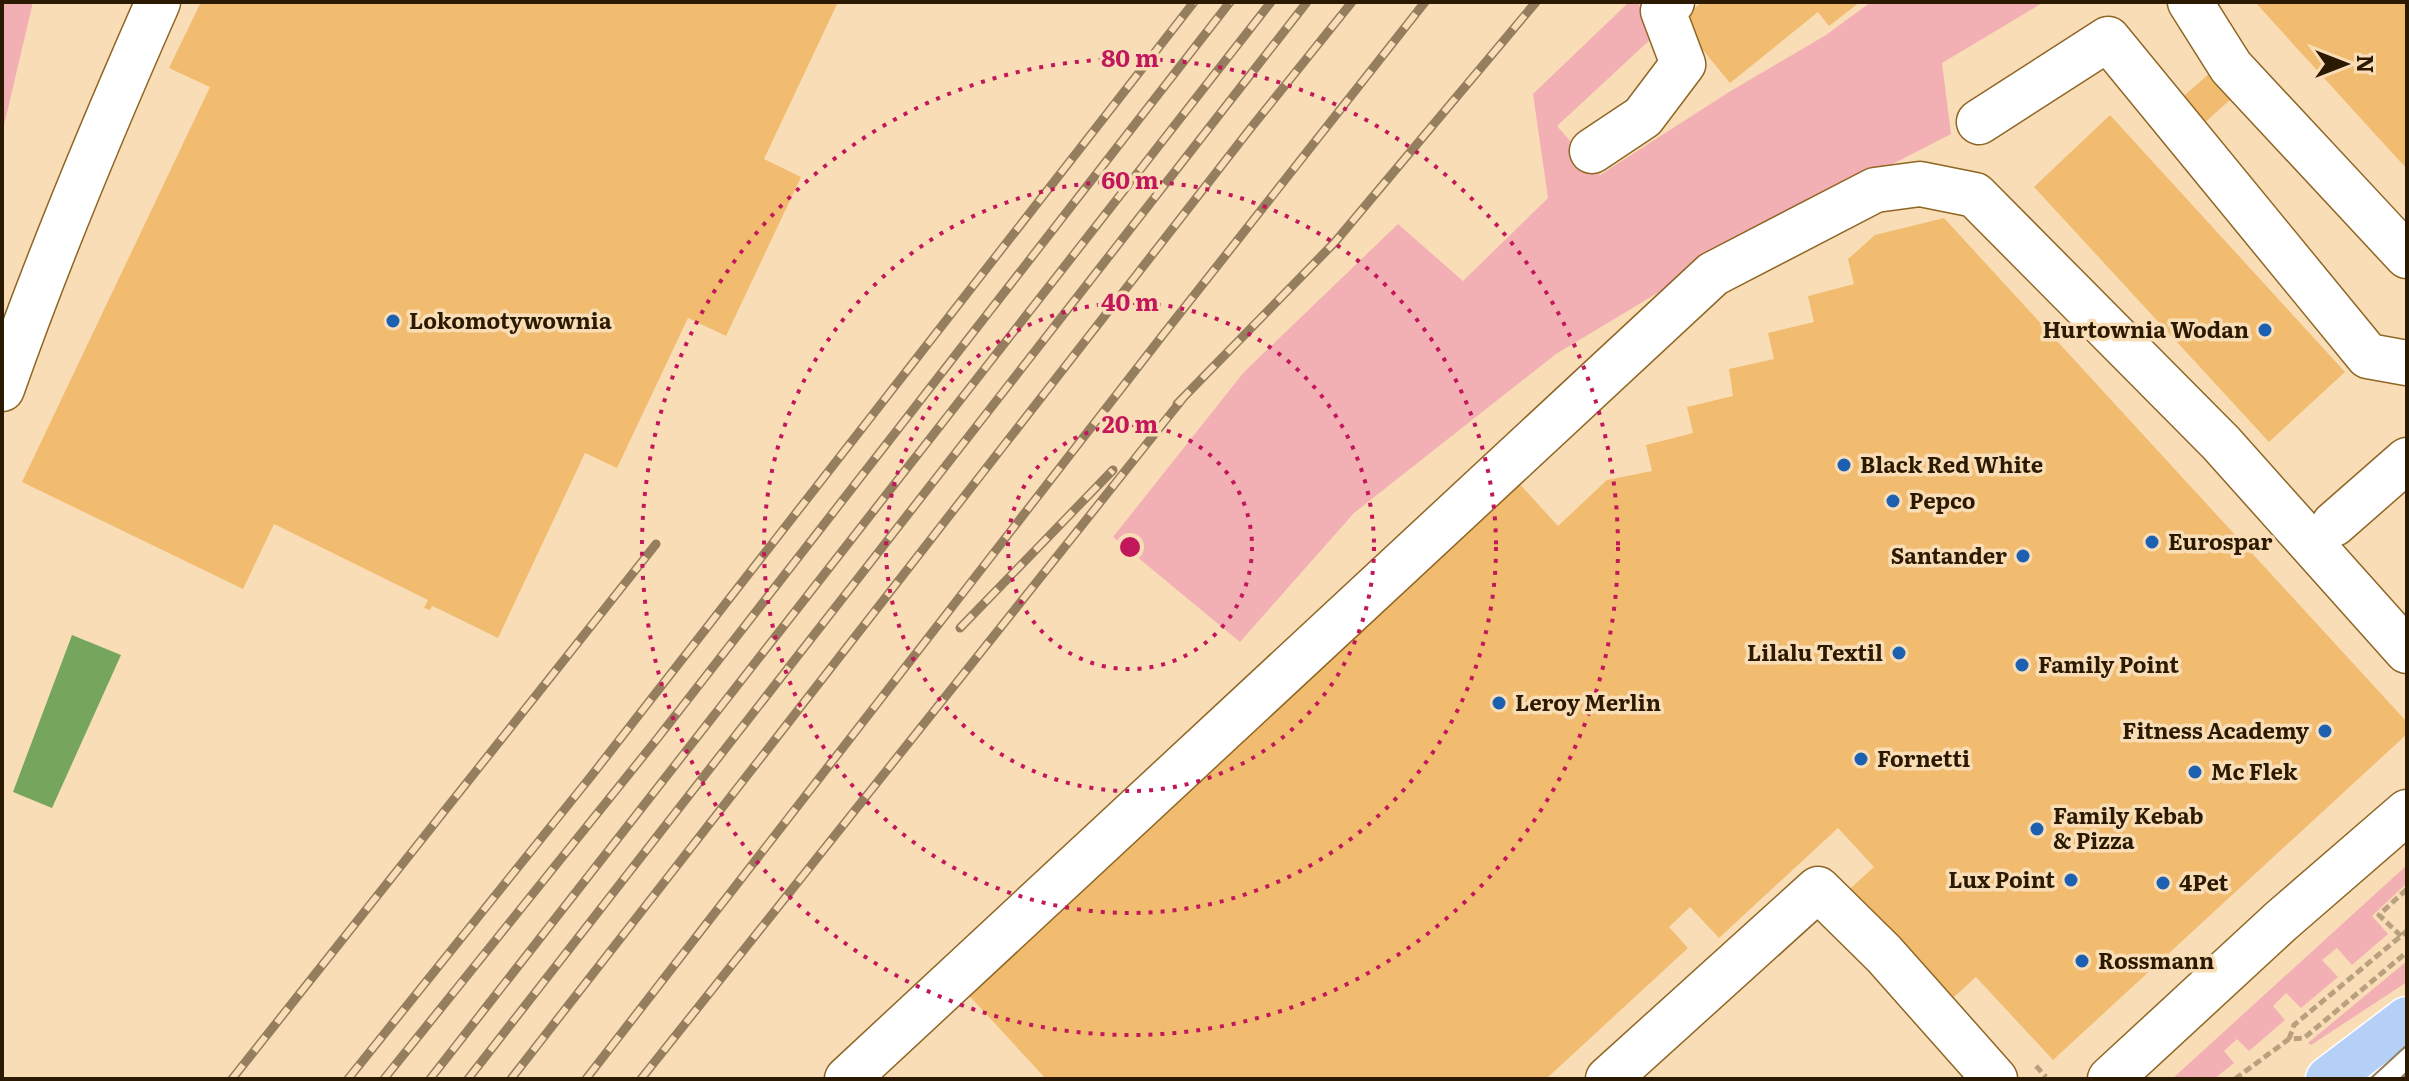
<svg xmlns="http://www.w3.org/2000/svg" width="2409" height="1081" viewBox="0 0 2409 1081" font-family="Literata,serif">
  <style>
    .green { fill: #f3b0b4 }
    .water { fill: #76a55d }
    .building { fill: #f1bc70 }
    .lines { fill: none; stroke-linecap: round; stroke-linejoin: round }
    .minor-casing { stroke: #8f6623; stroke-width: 47 }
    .major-casing { stroke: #fff; stroke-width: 47 }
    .path { stroke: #b9a17f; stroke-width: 5; stroke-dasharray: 8 4; stroke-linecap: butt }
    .minor { stroke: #fff; stroke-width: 44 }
    .major { stroke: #b4d0f6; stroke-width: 44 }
    .tram { stroke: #957e5e; stroke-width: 2 }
    .rail-casing { stroke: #957e5e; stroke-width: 9 }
    .rail { stroke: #f9ddb7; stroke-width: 6; stroke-dasharray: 18; stroke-linecap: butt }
    .ring { fill: none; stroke: #c2185b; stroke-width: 4; stroke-dasharray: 4 8 }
    .poi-dot { fill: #1c61b1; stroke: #f9ddb7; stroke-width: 3 }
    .labels { text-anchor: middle; stroke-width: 7; stroke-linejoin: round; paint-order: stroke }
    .poi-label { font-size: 22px; font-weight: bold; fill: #2b1a01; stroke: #f9ddb7; text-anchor: start }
    .centre { fill: #c2185b; stroke: #f9ddb7; stroke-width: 4 }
    .ring-label { font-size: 24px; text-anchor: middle; font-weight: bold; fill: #c2185b; stroke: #f9ddb7; stroke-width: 7; stroke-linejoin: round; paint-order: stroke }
  </style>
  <rect width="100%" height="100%" fill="#f9ddb7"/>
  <path class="green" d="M2,2H33L2,134Z
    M1629,2H1638L1653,37L1557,126L1600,175L1729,92L1826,35L1871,2H2044L1942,63L1951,134L1749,238L1556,354L1354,513L1240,642L1113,537L1244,372L1398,224L1463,281L1548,198L1533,94Z
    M2407,865V883L2372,916L2388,934L2352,965L2337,948L2322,960L2338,977L2301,1008L2286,993L2273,1006L2285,1020L2249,1051L2237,1039L2224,1051L2234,1063L2214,1079H2172Z
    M2407,961V982L2311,1045L2308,1043Z"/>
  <path class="water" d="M72,635L121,655L52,808L13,792Z"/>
  <path class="building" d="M201,2H838L764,159L801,177L726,336L688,318L617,468L585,453L498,638L441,610L432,606L430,610L424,608L428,600L274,524L243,589L22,482L210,87L169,68Z
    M1702,2H1860L1829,26L1818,12L1730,83L1679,21Z
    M2255,2H2407V169L2374,133Z
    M2210,73L2232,98L2201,126L2178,101Z
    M2110,115L2345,372L2269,442L2034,187Z
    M1944,218L2407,722V734L2053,1060L1976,977L1944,1006L1843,895L1874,867L1838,828L1719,938L1690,907L1669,927L1688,948L1546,1079H1046L964,990L1517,481L1558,526L1607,480L1652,471L1646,445L1693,433L1687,407L1733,396L1729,369L1774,359L1768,333L1814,322L1808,296L1854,284L1848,259L1875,235Z"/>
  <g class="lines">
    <g class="minor-casing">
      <path id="minor" d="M2190,2L2231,67L2407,256
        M1979,122L2108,39L2368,356L2407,363
        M1592,151L1643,117L1683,64L1663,11L1672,2
        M2,389C48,258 102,129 158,2
        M2334,524L2407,460
        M847,1079L1713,274L1875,190L1920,184L1975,195L2221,443L2407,651
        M1608,1079L1818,889L1884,954L1995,1079
        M2110,1079L2281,921L2407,812
        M2370,1079L2407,1043"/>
    </g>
    <g class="major-casing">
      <path id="major" d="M2328,1079L2407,1019"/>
    </g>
    <path class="path" d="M2401,936L2379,915L2407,889
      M2289,1039L2294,1025L2407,931
      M2036,1066L2046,1077
      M2235,1079L2289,1039L2304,1038L2407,952"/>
    <use href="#minor" class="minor"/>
    <use href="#major" class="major"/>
    <path class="tram" d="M2370,1079L2407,1045
      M2400,1079L2407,1072"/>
    <g class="rail-casing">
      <path id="rail" d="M1177,404L1335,242L1536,2
        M960,628L1113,470
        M232,1079L656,544
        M348,1079L592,775L1194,2
        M384,1079L657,739L1230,2
        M430,1079L1271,2
        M468,1079L1307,2
        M511,1079L1250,129L1352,2
        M586,1079L1162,336L1425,2
        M641,1079L1184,397"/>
    </g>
    <use href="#rail" class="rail"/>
  </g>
  <g class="ring">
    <circle cx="1130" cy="547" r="122"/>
    <circle cx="1130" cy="547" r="244"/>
    <circle cx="1130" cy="547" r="366"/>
    <circle cx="1130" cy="547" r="488"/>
  </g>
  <g class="poi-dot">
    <circle cx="393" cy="321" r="8"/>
    <circle cx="2265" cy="330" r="8"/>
    <circle cx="1844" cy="465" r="8"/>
    <circle cx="1893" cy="501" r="8"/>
    <circle cx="2152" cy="542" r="8"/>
    <circle cx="2023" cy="556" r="8"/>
    <circle cx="1899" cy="653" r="8"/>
    <circle cx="2022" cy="665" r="8"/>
    <circle cx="1499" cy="703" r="8"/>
    <circle cx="2325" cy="731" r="8"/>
    <circle cx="1861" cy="759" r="8"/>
    <circle cx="2195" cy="772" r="8"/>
    <circle cx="2037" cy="829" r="8"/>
    <circle cx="2071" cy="880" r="8"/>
    <circle cx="2163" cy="883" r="8"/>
    <circle cx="2082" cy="961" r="8"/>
  </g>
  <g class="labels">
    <g class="poi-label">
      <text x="409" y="329">Lokomotywownia</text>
      <text x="2249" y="338" text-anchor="end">Hurtownia Wodan</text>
      <text x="1860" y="473">Black Red White</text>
      <text x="1909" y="509">Pepco</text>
      <text x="2168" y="550">Eurospar</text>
      <text x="2007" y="564" text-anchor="end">Santander</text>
      <text x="1883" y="661" text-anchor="end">Lilalu Textil</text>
      <text x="2038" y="673">Family Point</text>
      <text x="1515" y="711">Leroy Merlin</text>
      <text x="2309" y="739" text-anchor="end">Fitness Academy</text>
      <text x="1877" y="767">Fornetti</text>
      <text x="2211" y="780">Mc Flek</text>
      <text x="2053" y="824">Family Kebab<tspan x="2053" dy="25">&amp; Pizza</tspan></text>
      <text x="2055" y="888" text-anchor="end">Lux Point</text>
      <text x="2179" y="891">4Pet</text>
      <text x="2098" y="969">Rossmann</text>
    </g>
  </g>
  <circle cx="1130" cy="547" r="12" class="centre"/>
  <g class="ring-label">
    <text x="1130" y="67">80 m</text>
    <text x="1130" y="189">60 m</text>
    <text x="1130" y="311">40 m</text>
    <text x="1130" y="433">20 m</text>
  </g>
  <rect width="2409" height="1081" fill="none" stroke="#2b1a01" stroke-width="8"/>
  <g transform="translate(2345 64) rotate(90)" stroke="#f9ddb7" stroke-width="6" paint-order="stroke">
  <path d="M0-6L14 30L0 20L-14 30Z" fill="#2b1a01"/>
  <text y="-12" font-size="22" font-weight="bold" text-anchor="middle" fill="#2b1a01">N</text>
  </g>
</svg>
